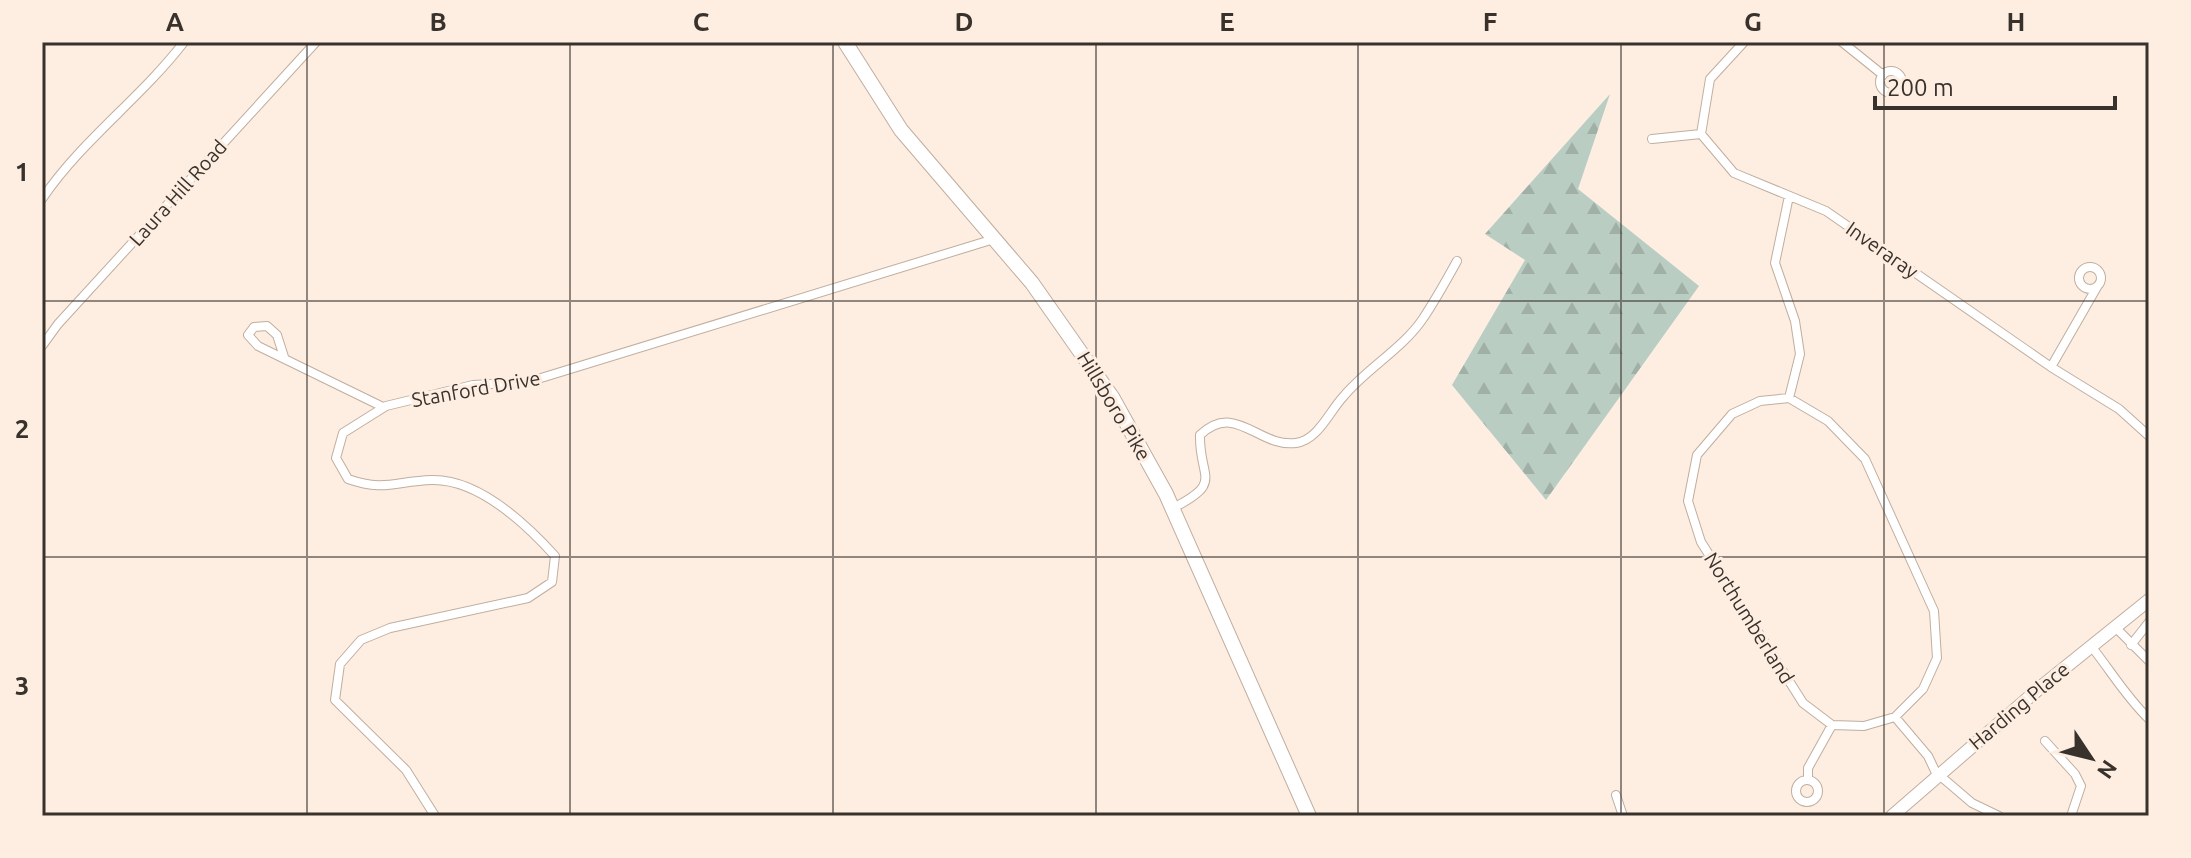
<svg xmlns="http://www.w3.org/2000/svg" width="2191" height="858" viewBox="0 0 2191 858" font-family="Ubuntu,sans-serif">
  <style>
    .forest { fill: url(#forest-firs) }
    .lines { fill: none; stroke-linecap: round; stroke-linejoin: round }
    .street-casing { stroke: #c0ae9f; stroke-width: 10 }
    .secondary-casing { stroke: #c0ae9f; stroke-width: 14 }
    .primary-casing { stroke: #c0ae9f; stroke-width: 16 }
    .street { stroke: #fff; stroke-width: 8 }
    .secondary { stroke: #fff; stroke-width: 12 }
    .primary { stroke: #fff; stroke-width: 14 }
    .grid { fill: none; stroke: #39322c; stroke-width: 2; stroke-opacity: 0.55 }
    .labels { text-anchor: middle; stroke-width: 6; stroke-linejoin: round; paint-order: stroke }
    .street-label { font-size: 20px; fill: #39322c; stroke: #fdeee1 }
    .neatline { fill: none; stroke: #39322c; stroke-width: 3 }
    .grid-label { font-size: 26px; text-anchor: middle; font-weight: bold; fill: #39322c }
  </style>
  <defs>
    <pattern id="forest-firs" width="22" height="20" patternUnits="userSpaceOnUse" patternTransform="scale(2)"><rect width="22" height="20" fill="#b9cdc2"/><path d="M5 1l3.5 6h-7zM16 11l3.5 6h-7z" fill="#a0b0a7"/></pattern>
  </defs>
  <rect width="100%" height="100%" fill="#fdeee1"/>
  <path class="forest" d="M1610,94L1578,189L1699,286L1546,500L1452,385L1525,260L1485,234Z"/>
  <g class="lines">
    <g class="street-casing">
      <path id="street" d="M1744,42L1710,79L1701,134L1734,173L1826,211L2051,367L2119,409L2149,436
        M1842,42L1883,75
        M1880 82a11 11 0 1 1 22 0a11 11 0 1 1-22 0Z
        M1652,139L1701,134
        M1789,196L1775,263L1795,321L1800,354L1789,398
        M42,199C82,140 141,98 184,42
        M2079 278a11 11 0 1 1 22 0a11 11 0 1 1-22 0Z
        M42,346L58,324L316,42
        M284,357L277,335L267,326L254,327L248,335L258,346L383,407
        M2051,367L2097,287
        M1789,398L1828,421L1865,459L1934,611L1937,658L1923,689L1895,717L1864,726L1832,725L1803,703L1701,542L1688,501L1697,455L1732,414L1760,401Z
        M1171,509C1225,482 1199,479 1200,435C1236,401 1258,448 1296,443C1318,440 1329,412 1343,397C1366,369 1401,350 1422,320C1435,301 1446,281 1457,261
        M2115,627L2149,661
        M2131,645L2149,622
        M2091,646C2111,671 2126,697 2149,719
        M1895,717L1928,756L1937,775
        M2045,741L2075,774L2081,786L2071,816
        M1938,774L1972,803L1999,816
        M1808,780V768L1832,725
        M1796 791a11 11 0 1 1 22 0a11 11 0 1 1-22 0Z
        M1616,795L1623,816
        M435,816L406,770L335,700L340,664L361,640L390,628L528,598L552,582L555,556C526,524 478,479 432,480C396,481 385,492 348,479L336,458L343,433L386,406L473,385L528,382L994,239"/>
    </g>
    <g class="secondary-casing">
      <path id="secondary" d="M1892,816L2042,686L2149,600"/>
    </g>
    <g class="primary-casing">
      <path id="primary" d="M845,42L901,130L1032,283L1112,397L1166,494L1309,816"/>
    </g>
    <use href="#street" class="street"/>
    <use href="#secondary" class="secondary"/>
    <use href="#primary" class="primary"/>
  </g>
  <path class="grid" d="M307,42V816M570,42V816M833,42V816M1096,42V816M1358,42V816M1621,42V816M1884,42V816M42,301H2149M42,557H2149"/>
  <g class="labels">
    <g class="street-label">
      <text transform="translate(178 193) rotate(-48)" y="7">Laura Hill Road</text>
      <text transform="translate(1882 250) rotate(35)" y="7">Inveraray</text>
      <text transform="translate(476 389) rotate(-10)" y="7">Stanford Drive</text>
      <text transform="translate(1114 406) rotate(59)" y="7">Hillsboro Pike</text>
      <text transform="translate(1749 618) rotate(58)" y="7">Northumberland</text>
      <text transform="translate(2019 706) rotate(-40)" y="7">Harding Place</text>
    </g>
  </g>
  <rect width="2191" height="858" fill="none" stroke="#fdeee1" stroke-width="88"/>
  <g transform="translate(2091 758) rotate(125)" stroke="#fdeee1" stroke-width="6" paint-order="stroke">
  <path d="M0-6L14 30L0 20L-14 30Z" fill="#39322c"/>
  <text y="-12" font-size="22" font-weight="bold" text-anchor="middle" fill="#39322c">N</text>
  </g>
  <path d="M1875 96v12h240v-12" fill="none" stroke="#39322c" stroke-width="4"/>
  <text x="1887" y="96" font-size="24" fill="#39322c" stroke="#fdeee1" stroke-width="6" paint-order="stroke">200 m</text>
  <rect x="44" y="44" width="2103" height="770" class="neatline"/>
  <g class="grid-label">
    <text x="175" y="31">A</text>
    <text x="438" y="31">B</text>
    <text x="701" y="31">C</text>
    <text x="964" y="31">D</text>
    <text x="1227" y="31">E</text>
    <text x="1490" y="31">F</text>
    <text x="1753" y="31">G</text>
    <text x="2016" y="31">H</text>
    <text x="22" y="181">1</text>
    <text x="22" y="438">2</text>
    <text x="22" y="695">3</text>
  </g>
</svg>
